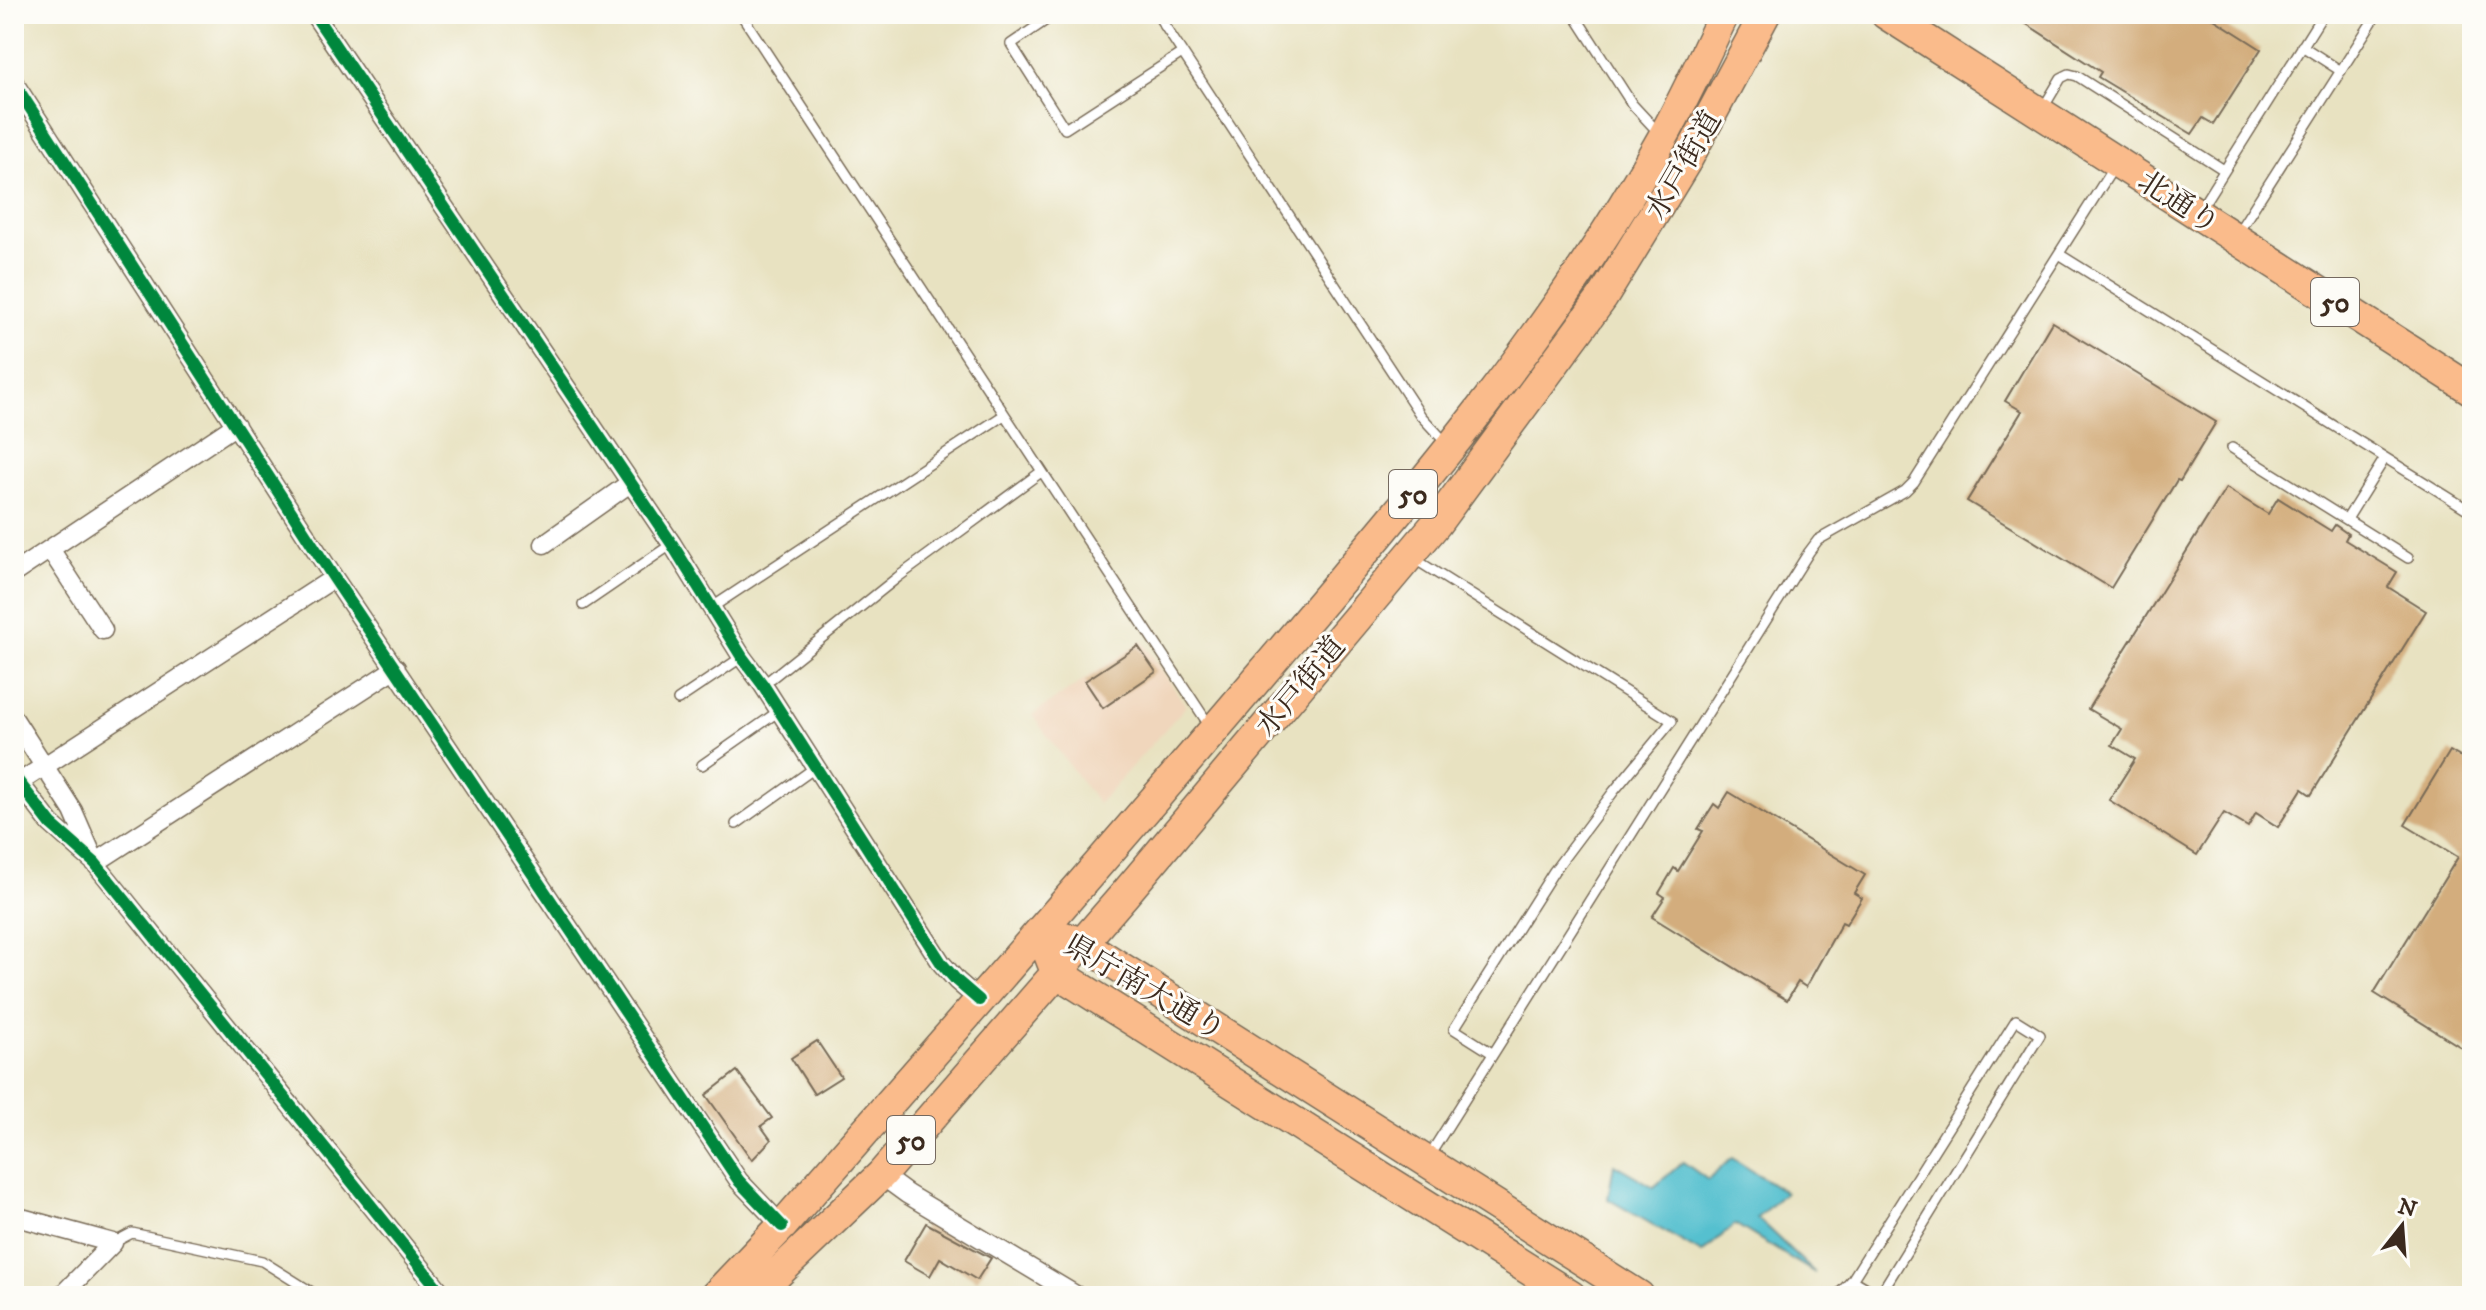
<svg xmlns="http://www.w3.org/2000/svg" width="2486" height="1310" viewBox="0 0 2486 1310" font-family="'IM FELL DW Pica','Noto Serif JP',serif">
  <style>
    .built { fill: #f0d6bc }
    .water { fill: #55c0cf; stroke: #487576; stroke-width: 2 }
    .building { fill: #d3ad7d }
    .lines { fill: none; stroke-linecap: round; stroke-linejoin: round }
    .service-casing { stroke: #786a57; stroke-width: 12 }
    .minor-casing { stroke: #786a57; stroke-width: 21 }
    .primary-casing { stroke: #786a57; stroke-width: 33 }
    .service { stroke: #fff; stroke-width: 9 }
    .minor { stroke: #fff; stroke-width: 18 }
    .primary { stroke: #fabb8b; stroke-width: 30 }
    .cycleway-casing { stroke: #fdfcf7; stroke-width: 17 }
    .cycleway { stroke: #00873e; stroke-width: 12 }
    .labels { text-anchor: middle; stroke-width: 6; stroke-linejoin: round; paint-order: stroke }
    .shield { fill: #fdfcf7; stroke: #75695f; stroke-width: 2 }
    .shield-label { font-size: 28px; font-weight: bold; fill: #3b2a1e }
    .street-label { font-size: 30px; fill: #3b2a1e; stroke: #fdfcf7 }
  </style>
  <rect width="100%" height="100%" fill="#fdfcf7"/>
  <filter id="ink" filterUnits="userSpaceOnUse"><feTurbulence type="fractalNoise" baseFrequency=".0125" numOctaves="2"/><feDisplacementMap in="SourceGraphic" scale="16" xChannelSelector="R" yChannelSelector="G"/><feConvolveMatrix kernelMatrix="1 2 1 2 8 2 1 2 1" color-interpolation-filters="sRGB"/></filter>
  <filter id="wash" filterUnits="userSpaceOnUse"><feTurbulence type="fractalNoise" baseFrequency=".006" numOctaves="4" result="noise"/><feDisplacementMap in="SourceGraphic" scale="32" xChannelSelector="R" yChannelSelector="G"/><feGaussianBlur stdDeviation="1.8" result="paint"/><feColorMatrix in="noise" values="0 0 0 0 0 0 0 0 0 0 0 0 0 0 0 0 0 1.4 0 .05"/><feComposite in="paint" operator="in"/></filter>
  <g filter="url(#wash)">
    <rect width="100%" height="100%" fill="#e8e2c1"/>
    <path class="built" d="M1142,641L1186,706L1098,804L1032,715Z"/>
    <path class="water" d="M1732,1158L1785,1192L1757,1218L1815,1273L1735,1224L1702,1253L1608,1199L1614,1164L1654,1187L1683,1162L1708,1180Z"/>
    <g id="blocks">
      <path class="building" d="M2011,14H2206L2261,49L2213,124L2203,118L2192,134L2098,77L2101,72Z
        M2052,322L2216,422L2180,481L2177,480L2111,588L1967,501L2022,411L2005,401Z
        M2226,488L2268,514L2278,498L2331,531L2335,525L2348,534L2345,540L2397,572L2388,587L2426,611L2311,795L2302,789L2278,827L2256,813L2248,827L2224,813L2197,855L2109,800L2135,759L2112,745L2122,729L2088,709Z
        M1138,646L1156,672L1103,708L1085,681Z
        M2450,751L2472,764V1054L2374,993L2458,857L2405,825Z
        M1729,792L1865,875L1854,893L1862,898L1846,924L1842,922L1806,987L1798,982L1787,1000L1652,917L1665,897L1659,893L1674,868L1678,871L1703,831L1698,829L1714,804L1719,808Z
        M817,1041L841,1077L814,1094L791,1058Z
        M737,1071L772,1118L761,1126L771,1140L752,1160L706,1095Z
        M926,1223L991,1258L977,1280L940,1258L930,1276L904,1261Z"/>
    </g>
  </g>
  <g filter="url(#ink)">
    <use href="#blocks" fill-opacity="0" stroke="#786a57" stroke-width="2"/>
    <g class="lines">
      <g class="service-casing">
        <path id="service" d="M741,14L1211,728
          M1055,14L1011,44L1065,129L1182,53
          M1157,14L1421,416L1448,445
          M1574,14L1632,104L1658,132
          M2302,46L2341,71
          M2042,110L2061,78L2069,74L2077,76L2224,170
          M2199,211L2323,14
          M2237,234L2377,14
          M2059,254L2472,512
          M2232,448L2408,558
          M2347,519L2385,458
          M1413,558L1672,721L1614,791L1554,871L1454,1029L1492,1053
          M583,605L672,544
          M711,608L1004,415
          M763,685L898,577L1041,472
          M678,700L742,657
          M702,765L779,711
          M736,824L816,767
          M1429,1156L1809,552L1818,540L1905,491L1914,482L2115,165
          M113,1243L132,1233L262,1261L318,1296
          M1837,1296L1852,1280L2016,1020L2040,1035L1879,1296L1852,1280"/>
      </g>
      <g class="minor-casing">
        <path id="minor" d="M314,14L672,544L742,657L763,685L942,964L957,981L979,1000
          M14,83L334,578L739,1181L782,1226
          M544,544L630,483
          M50,549L103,630
          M14,573L236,425
          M14,719L73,811L93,857
          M14,776L51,824L95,863L444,1296
          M20,782L334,578
          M95,863L396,668
          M881,1175L907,1194L1077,1296
          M14,1216L113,1243L61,1296
          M1531,1296L1543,1278"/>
      </g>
      <g class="primary-casing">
        <path id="primary" d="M1886,14L2472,390
          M1064,937L1082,943L1639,1296
          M1049,954L1056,972L1571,1296
          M715,1296L782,1226C943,1042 1106,858 1264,671C1407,502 1554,334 1662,139C1685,98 1704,56 1724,14
          M754,1296L881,1175L1125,894L1436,524L1603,297L1688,158L1765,14"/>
      </g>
      <use href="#service" class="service"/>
      <use href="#minor" class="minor"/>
      <use href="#primary" class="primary"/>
      <g class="cycleway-casing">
        <path id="cycleway" d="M314,14L672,544L742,657L763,685L942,964L957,981L979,1000
          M14,83L334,578L739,1181L782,1226
          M14,776L51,824L95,863L444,1296"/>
      </g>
      <use href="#cycleway" class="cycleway"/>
    </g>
  </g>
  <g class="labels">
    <g class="shield">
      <rect x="2311" y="278" width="48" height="48" rx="6"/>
      <rect x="1389" y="470" width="48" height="48" rx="6"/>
      <rect x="887" y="1116" width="48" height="48" rx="6"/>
    </g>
    <g class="shield-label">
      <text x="2335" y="312">50</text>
      <text x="1413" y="504">50</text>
      <text x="911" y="1150">50</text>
    </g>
    <g class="street-label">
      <text transform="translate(1683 165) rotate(-60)" y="10">水戸街道</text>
      <text transform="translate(2179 202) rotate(33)" y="10">北通り</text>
      <text transform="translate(1300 686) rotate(-50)" y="10">水戸街道</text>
      <text transform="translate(1145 987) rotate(30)" y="10">県庁南大通り</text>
    </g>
  </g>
  <rect width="2486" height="1310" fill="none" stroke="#fdfcf7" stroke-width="48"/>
  <g transform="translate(2402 1226) rotate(17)" stroke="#fdfcf7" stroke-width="6" paint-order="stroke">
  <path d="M0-6L14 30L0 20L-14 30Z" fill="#3b2a1e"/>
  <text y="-12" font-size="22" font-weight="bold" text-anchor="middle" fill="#3b2a1e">N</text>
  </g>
</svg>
